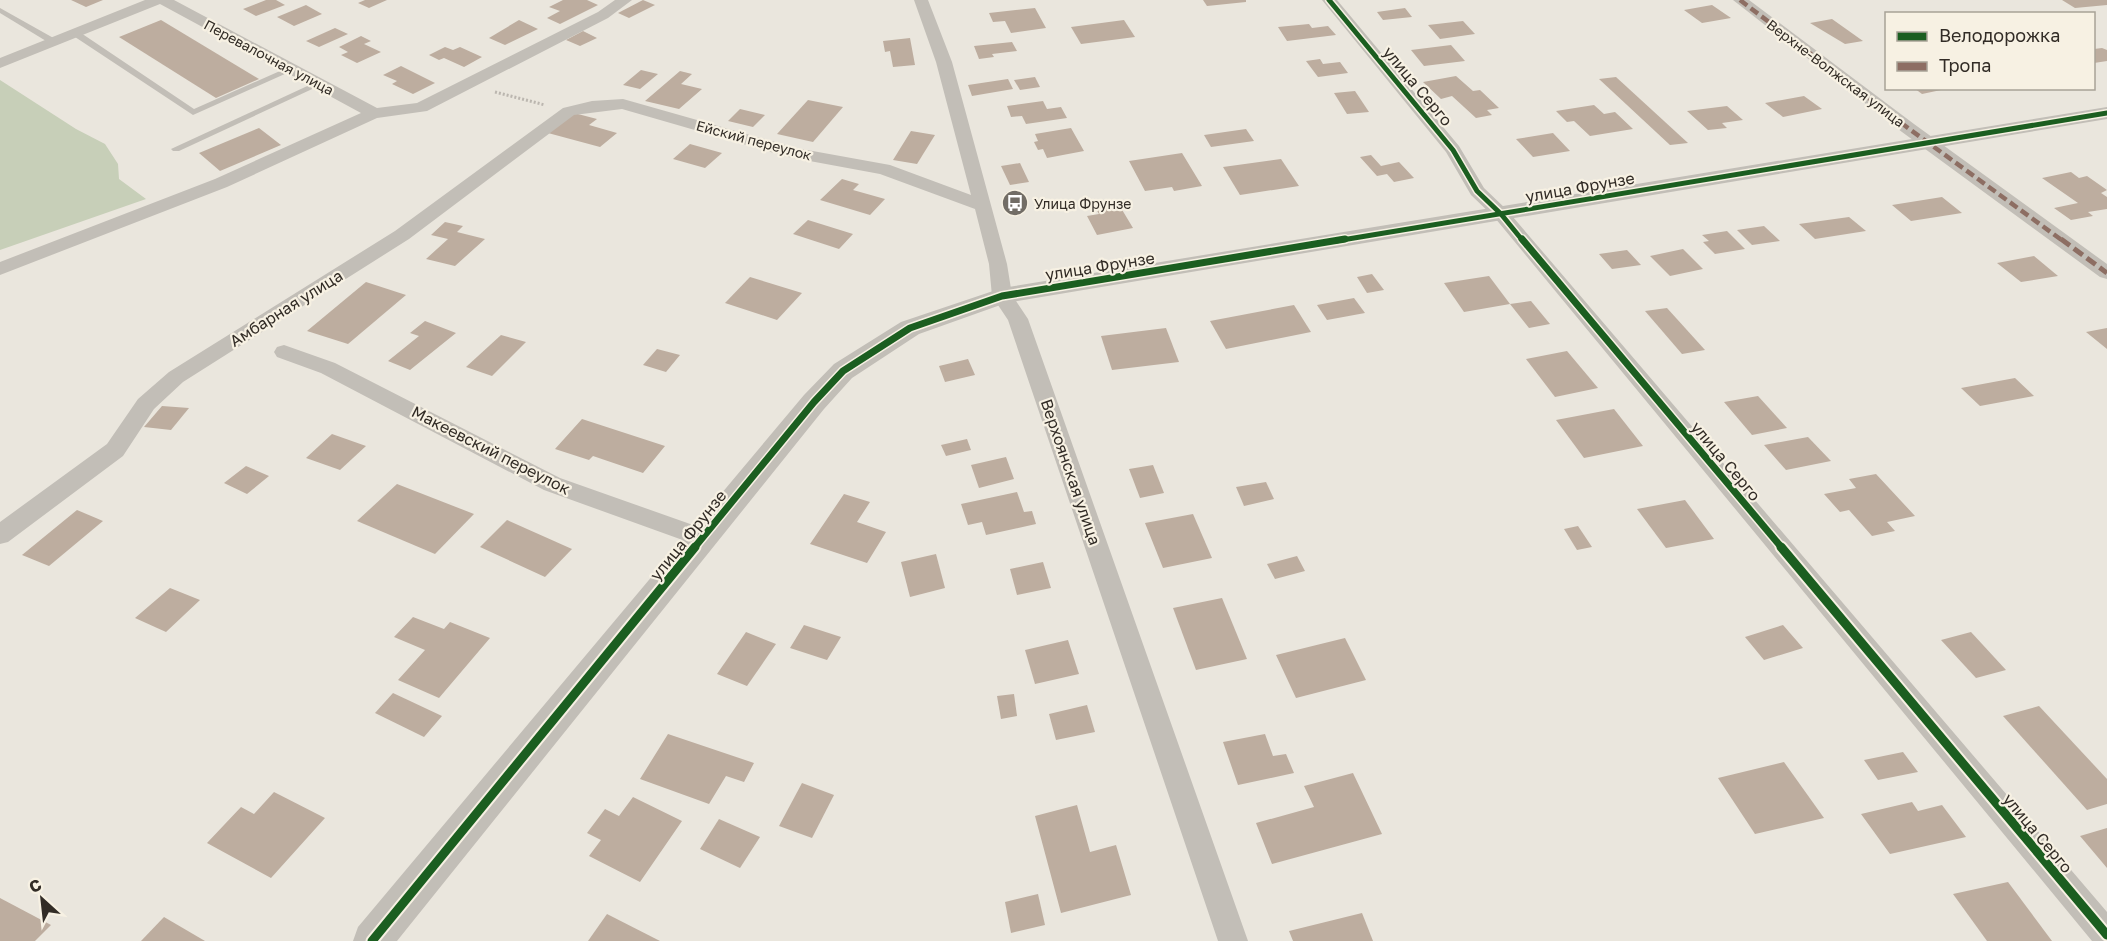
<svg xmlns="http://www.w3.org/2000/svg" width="2107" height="941" viewBox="0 0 2107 941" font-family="'Golos Text',sans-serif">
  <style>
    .green { fill: #c7cfb8 }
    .building { fill: #bdad9f }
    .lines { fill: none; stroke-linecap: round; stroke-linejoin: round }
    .path { stroke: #bbb6af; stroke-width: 3; stroke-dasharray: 2 2; stroke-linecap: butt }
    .service { fill: #c2beb7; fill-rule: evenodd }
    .minor { fill: #c2beb7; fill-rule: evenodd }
    .tertiary { fill: #c2beb7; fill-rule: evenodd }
    .quiet-far1 { stroke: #8d6e63; stroke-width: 4.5; stroke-dasharray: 9 4.5; stroke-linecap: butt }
    .quiet { stroke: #8d6e63; stroke-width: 5; stroke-dasharray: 11 5; stroke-linecap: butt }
    .cycleway-far2-casing { stroke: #f7f1e3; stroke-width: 8 }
    .cycleway-far1-casing { stroke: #f7f1e3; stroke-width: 10 }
    .cycleway-casing { stroke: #f7f1e3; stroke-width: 13 }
    .cycleway-far2 { stroke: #1b5e20; stroke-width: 5 }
    .cycleway-far1 { stroke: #1b5e20; stroke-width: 7 }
    .cycleway { stroke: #1b5e20; stroke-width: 9 }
    .labels { text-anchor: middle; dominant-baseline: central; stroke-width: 4.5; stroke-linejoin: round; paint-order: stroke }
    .far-street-label { font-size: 14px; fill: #322c26; stroke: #f7f1e3 }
    .far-poi-label { font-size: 14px; fill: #322c26; stroke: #f7f1e3; text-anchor: start }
    .street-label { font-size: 16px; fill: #322c26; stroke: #f7f1e3 }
  </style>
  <rect width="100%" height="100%" fill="#eae6dd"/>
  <path class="green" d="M0,80L76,129L105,144L118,164L119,179L146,199L0,250Z"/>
  <g class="building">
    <path d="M71,0H103L86,7Z"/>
    <path d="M266,0H276L285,5L256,16L243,9Z"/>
    <path d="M365,0H387L369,8L358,3Z"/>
    <path d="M563,0H587L598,5L560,24L547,18L560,11L549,7Z"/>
    <path d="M643,0L655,5L629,18L618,13Z"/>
    <path d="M1203,0H1246V2L1207,6Z"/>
    <path d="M2062,0H2107V5L2075,8Z"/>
    <path d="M306,5L322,14L294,26L277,17Z"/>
    <path d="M1712,5L1731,18L1702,23L1684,10Z"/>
    <path d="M1035,8L1046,28L1011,33L1005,21L993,22L989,13Z"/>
    <path d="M1405,8L1412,17L1383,20L1377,12Z"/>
    <path d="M1832,19L1863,41L1845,44L1810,23Z"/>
    <path d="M161,20L259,79L216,98L119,37Z"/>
    <path d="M519,20L538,29L505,45L489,38Z"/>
    <path d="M1124,20L1135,37L1081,44L1071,27Z"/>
    <path d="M1463,21L1475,34L1440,39L1428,25Z"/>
    <path d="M1309,24L1312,28L1328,26L1336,35L1287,41L1278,27Z"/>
    <path d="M335,28L348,34L319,47L306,41Z"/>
    <path d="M583,31L597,38L580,46L566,40Z"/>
    <path d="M361,36L371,41L364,44L381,52L357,63L341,55L348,52L339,47Z"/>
    <path d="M910,38L915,65L893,67L890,51L885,52L883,41Z"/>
    <path d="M1012,42L1017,51L992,54L994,57L979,59L974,46Z"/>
    <path d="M1451,45L1465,61L1424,66L1411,50Z"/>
    <path d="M445,47L453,50L460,47L482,57L464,67L444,58L439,60L429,55Z"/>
    <path d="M2102,48L2107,50V61L2094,63V49Z"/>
    <path d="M1320,59L1323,64L1340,62L1348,73L1318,77L1306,61Z"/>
    <path d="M401,66L435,83L413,94L392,84L397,81L383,75Z"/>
    <path d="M641,70L658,74L640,89L623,85Z"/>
    <path d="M680,71L692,74L681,84L702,89L679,109L645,101Z"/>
    <path d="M1456,76L1473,91L1480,90L1499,108L1487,110L1492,115L1476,118L1452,96L1441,99L1423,82Z"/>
    <path d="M1035,77L1040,87L1020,90L1014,80Z"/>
    <path d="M1616,77L1688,143L1670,145L1599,79Z"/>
    <path d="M1008,79L1013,89L972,96L968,85Z"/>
    <path d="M1914,88H1938L1941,90L1922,94Z"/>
    <path d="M1355,91L1369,112L1347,114L1334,93Z"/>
    <path d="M1804,96L1822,109L1783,117L1765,103Z"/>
    <path d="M808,100L843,107L813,142L777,134Z"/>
    <path d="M1043,101L1047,109L1061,107L1067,118L1026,124L1022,116L1011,117L1007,106Z"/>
    <path d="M1594,105L1604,114L1615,112L1633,129L1590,136L1574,121L1567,122L1556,111Z"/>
    <path d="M1727,106L1743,120L1722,123L1727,128L1708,130L1687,111Z"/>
    <path d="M740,109L765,115L753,127L728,121Z"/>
    <path d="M574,113L597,119L589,125L617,133L600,147L548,133Z"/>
    <path d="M259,128L281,145L220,171L199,153Z"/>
    <path d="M1071,128L1084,151L1047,158L1043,149L1038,150L1034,142L1038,141L1035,134Z"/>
    <path d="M1246,129L1254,141L1211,147L1204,135Z"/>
    <path d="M911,131L935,135L917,164L893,160Z"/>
    <path d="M1553,133L1570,151L1533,157L1516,139Z"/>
    <path d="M690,144L722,153L705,168L673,159Z"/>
    <path d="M1182,153L1202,186L1174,191L1172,187L1145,191L1129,161Z"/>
    <path d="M1371,155L1381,166L1399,162L1414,178L1394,182L1387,174L1377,176L1360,157Z"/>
    <path d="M1281,159L1299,186L1240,195L1223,167Z"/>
    <path d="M1020,163L1029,182L1010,185L1001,166Z"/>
    <path d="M2071,172L2079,178L2087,176L2107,190L2101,193L2107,197V209L2088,212L2093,216L2071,220L2054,208L2078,203L2042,178Z"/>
    <path d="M842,179L859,184L853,190L885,199L870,215L820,200Z"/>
    <path d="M1942,197L1962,213L1911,221L1892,205Z"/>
    <path d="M1118,203L1133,228L1097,235L1087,216L1099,214L1095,207Z"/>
    <path d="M1849,217L1866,231L1815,239L1799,224Z"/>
    <path d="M808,220L853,234L839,249L793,234Z"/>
    <path d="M445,222L463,226L457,232L485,239L455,266L426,259L448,239L431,235Z"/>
    <path d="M1764,226L1780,241L1752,245L1737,230Z"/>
    <path d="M1727,231L1745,249L1715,254L1703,242L1709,241L1702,235Z"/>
    <path d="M1683,249L1703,269L1670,276L1650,256Z"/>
    <path d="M1627,250L1641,265L1612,269L1599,254Z"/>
    <path d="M2034,256L2058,276L2021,282L1997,263Z"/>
    <path d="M1372,274L1384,290L1367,293L1357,277Z"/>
    <path d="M1489,276L1510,304L1464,312L1444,283Z"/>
    <path d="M750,277L802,293L777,320L725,303Z"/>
    <path d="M366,282L406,295L348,344L307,331Z"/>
    <path d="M1354,298L1365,313L1327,320L1317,305Z"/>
    <path d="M1531,301L1550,324L1529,328L1510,304Z"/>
    <path d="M1294,305L1311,332L1226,349L1210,321Z"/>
    <path d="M1667,308L1705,350L1682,354L1645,311Z"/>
    <path d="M425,321L456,333L410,370L388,361L419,336L410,333Z"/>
    <path d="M1166,328L1179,362L1112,370L1101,336Z"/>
    <path d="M2107,328V349L2086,332Z"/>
    <path d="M501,335L526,342L492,376L466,367Z"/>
    <path d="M657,349L680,355L666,372L643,365Z"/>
    <path d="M1567,351L1598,388L1555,397L1526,359Z"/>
    <path d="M968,359L975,375L945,382L939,366Z"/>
    <path d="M2015,378L2034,396L1980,406L1961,388Z"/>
    <path d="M1758,396L1787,428L1752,435L1724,402Z"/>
    <path d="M162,406L189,408L171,430L144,427Z"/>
    <path d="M1614,409L1643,446L1584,458L1556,420Z"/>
    <path d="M582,419L665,446L643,473L593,456L589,460L555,449Z"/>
    <path d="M332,434L366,446L340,470L306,458Z"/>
    <path d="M1808,437L1831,461L1786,470L1764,445Z"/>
    <path d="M967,439L971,450L946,456L941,445Z"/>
    <path d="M1006,457L1014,479L979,488L971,465Z"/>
    <path d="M1153,465L1164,493L1140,498L1129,469Z"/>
    <path d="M246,466L269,476L247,494L224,483Z"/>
    <path d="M1876,474L1915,516L1887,522L1895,531L1872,536L1849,510L1840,512L1824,494L1856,488L1849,479Z"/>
    <path d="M1266,482L1274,499L1244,506L1236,487Z"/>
    <path d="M397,484L474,514L435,554L357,521Z"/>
    <path d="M1017,492L1024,512L1032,511L1036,524L986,535L982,522L968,525L961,504Z"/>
    <path d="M844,494L870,502L857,522L886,532L867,563L810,544Z"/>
    <path d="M1685,500L1714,539L1666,548L1637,509Z"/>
    <path d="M77,510L103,521L49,566L22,555Z"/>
    <path d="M1193,514L1212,558L1163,568L1145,523Z"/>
    <path d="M507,520L572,549L545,577L480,547Z"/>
    <path d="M1578,526L1592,547L1577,550L1564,529Z"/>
    <path d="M936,554L945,588L910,597L901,562Z"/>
    <path d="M1297,556L1305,571L1275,579L1267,564Z"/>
    <path d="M1043,562L1051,588L1017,595L1010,569Z"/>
    <path d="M170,588L200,600L166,632L135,618Z"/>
    <path d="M1222,598L1247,659L1196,670L1173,608Z"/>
    <path d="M413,617L444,629L450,622L490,638L439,698L398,680L425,650L394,637Z"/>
    <path d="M804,625L841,637L827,660L790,648Z"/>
    <path d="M1783,625L1803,648L1764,660L1745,637Z"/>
    <path d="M746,632L776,644L747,686L717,674Z"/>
    <path d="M1971,632L2006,670L1976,678L1941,640Z"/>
    <path d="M1345,638L1366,680L1296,698L1276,655Z"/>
    <path d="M1068,640L1079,674L1035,684L1025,650Z"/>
    <path d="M393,693L442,716L424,737L375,713Z"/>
    <path d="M1014,694L1017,716L1001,719L997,696Z"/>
    <path d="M1087,705L1095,732L1056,740L1049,714Z"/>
    <path d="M2039,706L2107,779V804L2087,810L2003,716Z"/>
    <path d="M668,734L754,763L744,782L726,776L709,804L640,779Z"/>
    <path d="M1265,734L1273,756L1286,754L1294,773L1238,785L1223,742Z"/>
    <path d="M1903,752L1918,772L1878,780L1864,760Z"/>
    <path d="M1784,762L1824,818L1755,834L1718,778Z"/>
    <path d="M1353,773L1382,834L1272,864L1256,823L1314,807L1304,786Z"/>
    <path d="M802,783L834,795L812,838L779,826Z"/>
    <path d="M274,792L325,818L271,878L207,843L241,807L254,814Z"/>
    <path d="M633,797L682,821L640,882L589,856L601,840L587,833L605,809L619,816Z"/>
    <path d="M1912,802L1918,811L1942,805L1966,837L1890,854L1861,814Z"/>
    <path d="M1077,805L1090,852L1116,845L1131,895L1061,913L1035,816Z"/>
    <path d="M719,819L760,837L740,868L700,849Z"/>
    <path d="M2107,828V868L2080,836Z"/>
    <path d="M2008,882L2052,941H1987L1953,894Z"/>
    <path d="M1038,894L1045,925L1011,933L1005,902Z"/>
    <path d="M0,898L51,925L35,941H0Z"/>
    <path d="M1362,913L1373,941H1293L1289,931Z"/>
    <path d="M607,914L660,941H588Z"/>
    <path d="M164,917L205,941H141Z"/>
  </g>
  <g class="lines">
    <path class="path" d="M495,92L545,105"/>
    <g class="service">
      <path d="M0,8L57,40L58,42L51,44L0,13Z"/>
      <path d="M72,31H78L194,109L289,67L296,69L193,115L72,35Z"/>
      <path d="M316,82L323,84L179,151H173L171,149Z"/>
    </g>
    <g class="minor">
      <path d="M145,0H174L377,108L417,103L598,12L615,0H632L608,18L427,111L377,118L227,187L0,275V262L215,179L361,113L160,4L0,68V58Z"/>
      <path d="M914,0H928L952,62L1007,264L1012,295L1028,319L1248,941H1218L1008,320L992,296L989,264L975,209L880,174L788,157L622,109L574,115L409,239L183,382L154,409L123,456L8,542L0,544V522L107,444L138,399L169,372L395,231L563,108L592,101L623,99L796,148L890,165L971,195L936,62Z"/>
      <path d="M1322,0H1337L1459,146L1484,188L1507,210L2107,912V941H2092L1495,218L1471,195L1446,152Z"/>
      <path d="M1733,0H1749L1914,124L2107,264V279L2100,277L1902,132Z"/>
      <path d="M284,345L335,363L560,478L710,531L714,538L710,545L702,547L544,490L321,373L277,357L274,352L277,347Z"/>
    </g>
    <path class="tertiary" d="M2107,107V119L1006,303L919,334L852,378L824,409L397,941H353L358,927L804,395L834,364L901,322L1002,288Z"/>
    <path class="quiet-far1" d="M1740,0L1908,128L2063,241"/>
    <path class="quiet" d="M2061,239L2107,273"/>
    <g class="cycleway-far2-casing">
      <g id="cycleway-far2">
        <path d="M1329,0L1453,150L1477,191L1501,214L1523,241"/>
        <path d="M1336,241L2107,113"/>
      </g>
    </g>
    <g class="cycleway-far1-casing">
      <g id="cycleway-far1">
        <path d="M1522,239L1782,548"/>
        <path d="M694,548L814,402L843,371L910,328L1002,296L1345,239"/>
      </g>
    </g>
    <g class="cycleway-casing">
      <g id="cycleway">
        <path d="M1781,547L2107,935"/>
        <path d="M372,941L695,547"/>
      </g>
    </g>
    <use href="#cycleway-far2" class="cycleway-far2"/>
    <use href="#cycleway-far1" class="cycleway-far1"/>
    <use href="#cycleway" class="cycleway"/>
  </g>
  <defs>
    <g id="bus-disc" transform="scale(1.35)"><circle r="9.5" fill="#726d66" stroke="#f7f1e3"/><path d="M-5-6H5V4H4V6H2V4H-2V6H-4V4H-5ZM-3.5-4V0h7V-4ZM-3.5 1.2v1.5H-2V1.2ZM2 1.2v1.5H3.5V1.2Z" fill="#fff"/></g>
  </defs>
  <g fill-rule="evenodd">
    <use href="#bus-disc" x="1015" y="203"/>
  </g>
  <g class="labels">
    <g class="far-street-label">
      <text transform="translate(269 57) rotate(28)">Перевалочная улица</text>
      <text transform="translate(1836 73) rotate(37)">Верхне-Волжская улица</text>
      <text transform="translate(754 140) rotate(15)">Ейский переулок</text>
    </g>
    <g class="far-poi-label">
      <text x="1034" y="203">Улица Фрунзе</text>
    </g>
    <g class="street-label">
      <text transform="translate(1418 86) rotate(50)">улица Серго</text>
      <text transform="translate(1580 187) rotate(-10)">улица Фрунзе</text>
      <text transform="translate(1100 266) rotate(-9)">улица Фрунзе</text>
      <text transform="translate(286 308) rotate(-32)">Амбарная улица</text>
      <text transform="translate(491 450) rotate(27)">Макеевский переулок</text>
      <text transform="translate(1726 461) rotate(50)">улица Серго</text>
      <text transform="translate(1071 472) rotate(71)">Верхоянская улица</text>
      <text transform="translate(688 535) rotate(-51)">улица Фрунзе</text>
      <text transform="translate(2038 833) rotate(50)">улица Серго</text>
    </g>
  </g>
  <rect x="1885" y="12" width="210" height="78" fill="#f7f1e3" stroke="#a8a297" stroke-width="1.5"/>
  <rect x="1897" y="32" width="30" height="9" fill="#1b5e20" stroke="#a8a297" stroke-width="1.5"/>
  <text x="1939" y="42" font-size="18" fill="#322c26">Велодорожка</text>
  <rect x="1897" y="62" width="30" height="9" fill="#8d6e63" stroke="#a8a297" stroke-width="1.5"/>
  <text x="1939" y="72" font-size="18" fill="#322c26">Тропа</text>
  <g transform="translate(42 899) rotate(333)" stroke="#f7f1e3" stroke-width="4.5" paint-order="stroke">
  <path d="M0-4.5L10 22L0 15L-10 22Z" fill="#322c26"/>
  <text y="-9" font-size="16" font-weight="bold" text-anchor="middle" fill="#322c26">С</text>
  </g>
</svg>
